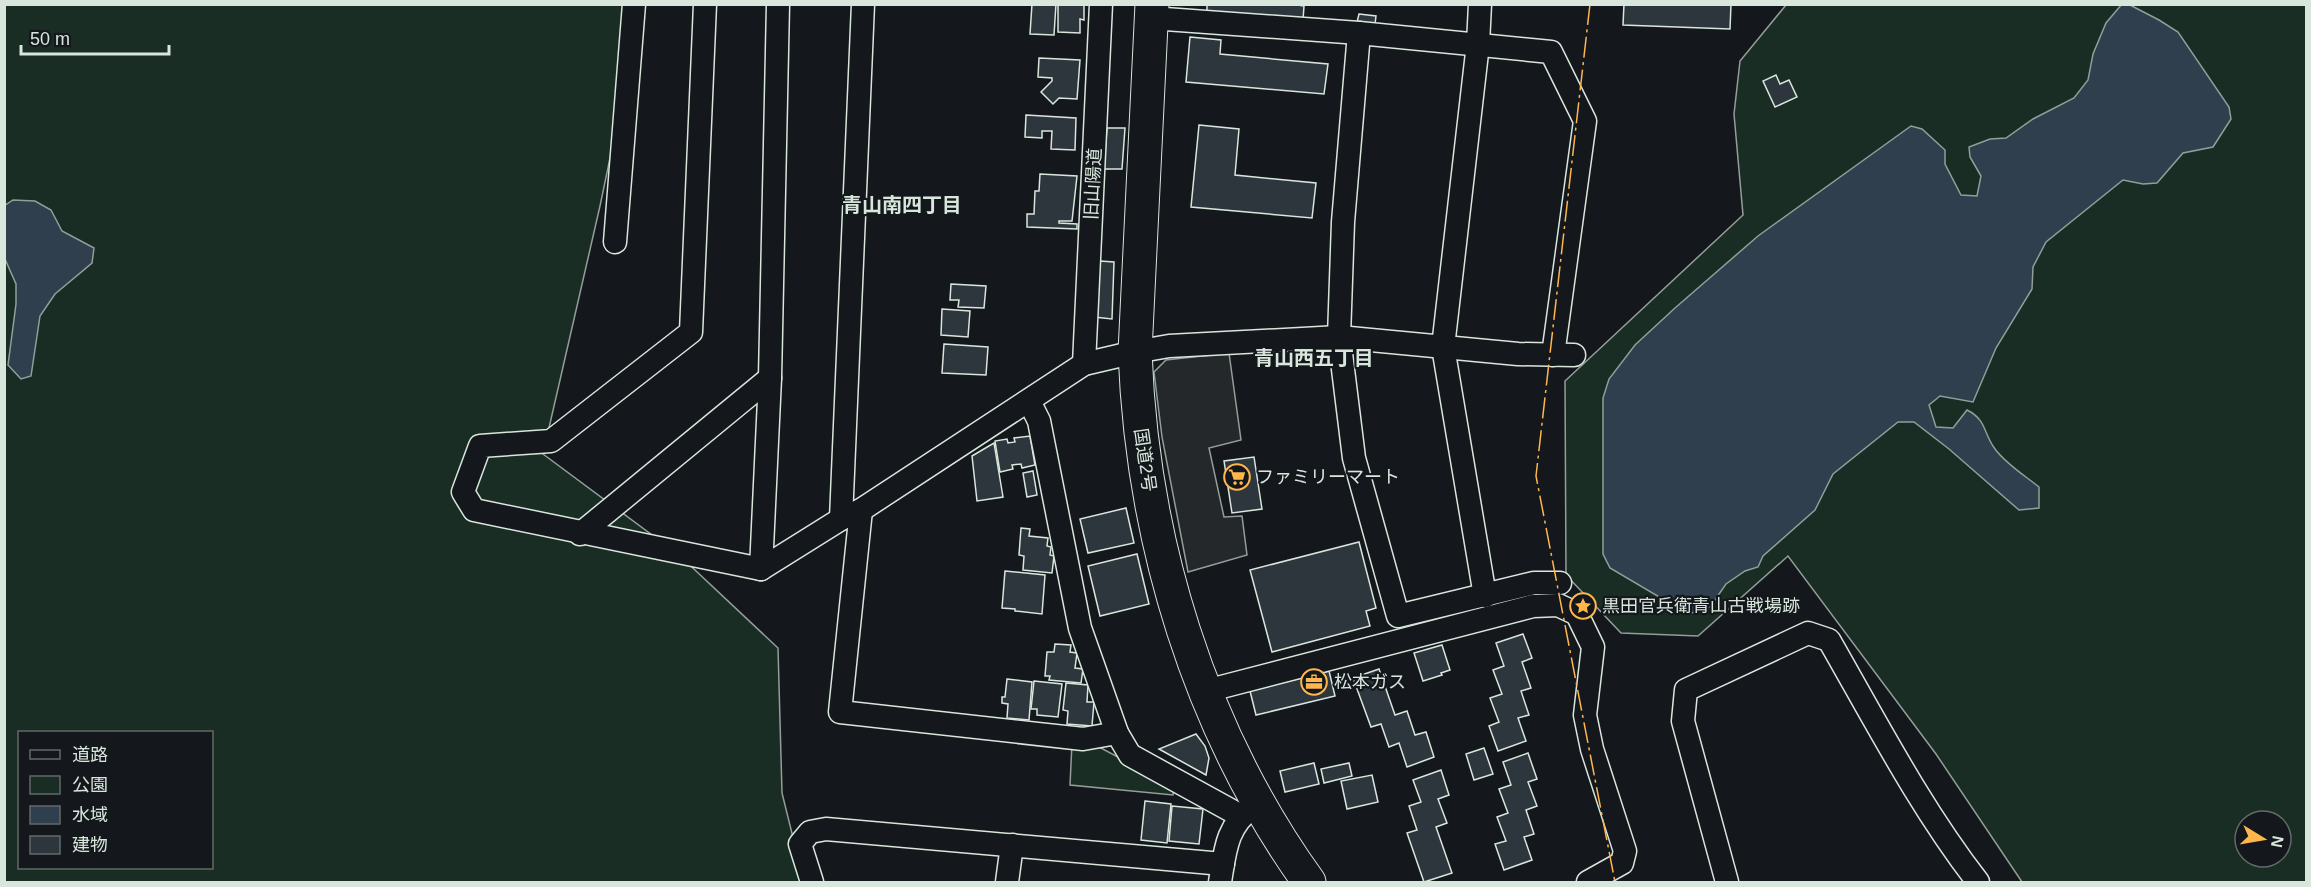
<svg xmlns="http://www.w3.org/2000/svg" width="2311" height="887" viewBox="0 0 2311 887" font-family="Helvetica,'Noto Sans JP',sans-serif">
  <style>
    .green { fill: #1a2d24; stroke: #939e99; stroke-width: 1.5; fill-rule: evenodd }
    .parking { fill: #24282b; stroke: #939e99; stroke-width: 1.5 }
    .water { fill: #2f3f4d; stroke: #939e99; stroke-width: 1.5 }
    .building { fill: #2c363c; stroke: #d8e6dc; stroke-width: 1.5 }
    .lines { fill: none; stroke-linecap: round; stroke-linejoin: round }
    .minor-casing { stroke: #d8e6dc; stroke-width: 25 }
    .highway-casing { stroke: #d8e6dc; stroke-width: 35 }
    .minor { stroke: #14181c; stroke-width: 22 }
    .highway { stroke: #14181c; stroke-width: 33 }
    .power { stroke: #ffb74d; stroke-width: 1.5; stroke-dasharray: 21 4.5 3 4.5; stroke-linecap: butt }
    .labels { text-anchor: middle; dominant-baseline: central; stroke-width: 4.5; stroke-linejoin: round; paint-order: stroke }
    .street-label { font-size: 18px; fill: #d8e6dc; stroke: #14181c }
    .poi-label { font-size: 18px; fill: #d8e6dc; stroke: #14181c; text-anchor: start }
    .neighbourhood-label { font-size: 20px; font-weight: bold; fill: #d8e6dc; stroke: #14181c }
  </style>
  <rect width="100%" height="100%" fill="#14181c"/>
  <g class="green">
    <path d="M5,5H642L600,206L543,454L679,555L778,648L782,793L804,882H5ZM20,732H212V868H20Z"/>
    <path d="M1786,5H2306V882H2022L1936,754L1788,556L1698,636L1621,633L1566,575L1565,381L1743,215L1734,114L1740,61ZM2245,821H2281V857H2245Z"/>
    <path d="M1072,743L1101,748L1174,787L1173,795L1070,785Z"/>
  </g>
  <path class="parking" d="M1229,353L1241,440L1209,448L1224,517L1242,516L1247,555L1188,572L1162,437L1154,372L1166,360Z"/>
  <g class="water">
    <path d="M2122,4L2130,5L2159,20L2178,32L2229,107L2231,119L2213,147L2183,153L2157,183L2143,184L2123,180L2046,242L2033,267L2032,289L1996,348L1973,402L1940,396L1929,405L1936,427L1953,428L1967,410C1987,420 1983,433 1995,449C2006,464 2024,475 2039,487V508L2019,510L1949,449L1914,422H1898L1833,474L1815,510L1763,556L1758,567L1745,571L1726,584L1710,607L1688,614L1610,568L1603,554V398L1609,379L1635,345L1675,308L1758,236L1911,126L1922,129L1945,150V164L1961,195L1977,196L1981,176L1970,157L1969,147L1990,139L2006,138L2033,119L2074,98L2088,80L2093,54L2106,23Z"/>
    <path d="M13,200L35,201L51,210L62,231L94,248L92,263L55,294L40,316L31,376L21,379L8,365L16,304V284L5,259L4,206Z"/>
  </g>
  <g class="building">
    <path d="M1032,4H1056L1054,35L1030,34Z"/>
    <path d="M1058,4H1084V20L1080,19V33L1058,32Z"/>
    <path d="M1207,4H1291L1304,6L1303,20L1207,11Z"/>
    <path d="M1624,4H1731L1730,29L1623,25Z"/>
    <path d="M1359,14L1376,16L1375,24L1357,22Z"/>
    <path d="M1190,37L1221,40L1220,54L1328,64L1324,94L1186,82Z"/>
    <path d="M1039,58L1080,60L1077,99L1059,98L1053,104L1041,92L1052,81V78L1038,77Z"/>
    <path d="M1776,75L1780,84L1789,80L1797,97L1775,107L1763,81Z"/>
    <path d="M1026,115L1076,118L1075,150L1051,149L1052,131H1042V138L1025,137Z"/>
    <path d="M1199,125L1239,129L1235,175L1316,183L1312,218L1191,207Z"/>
    <path d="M1107,128H1125L1122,169H1104Z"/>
    <path d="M1040,174L1077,176L1072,221H1059V223L1077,224V229L1027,227V214H1034L1035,191H1039Z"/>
    <path d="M1100,261L1114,262L1112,319L1094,317Z"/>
    <path d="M951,284L986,286L984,308L958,307L959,300H950Z"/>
    <path d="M942,309L970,311L968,337L941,335Z"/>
    <path d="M944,344L988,347L986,375L942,373Z"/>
    <path d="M1030,436L1035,465L1022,468L1021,464L1012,465L1013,469L1000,472L995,441L1007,439L1008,443L1015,442L1014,438Z"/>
    <path d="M994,443L1003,497L977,501L972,456Z"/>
    <path d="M1254,457L1262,509L1232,513L1224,461Z"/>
    <path d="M1033,471L1037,495L1027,497L1023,473Z"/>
    <path d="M1126,508L1134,543L1088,553L1080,519Z"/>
    <path d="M1021,528L1030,529L1029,536L1048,538L1047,546L1051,547L1050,555L1054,556L1052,573L1023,570L1024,556L1019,555Z"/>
    <path d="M1359,542L1376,608L1366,611L1370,626L1272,652L1250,570Z"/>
    <path d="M1137,554L1149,604L1100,616L1088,566Z"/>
    <path d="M1005,571L1045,575L1042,614L1015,611V609L1002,608Z"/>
    <path d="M1523,634L1532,658L1522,662L1531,688L1521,691L1529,715L1518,718L1526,741L1498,751L1489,726L1499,722L1490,698L1502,694L1493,670L1504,666L1496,643Z"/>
    <path d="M1055,644L1071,645L1070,652L1077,653L1075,668L1083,669L1081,683L1049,680L1050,676H1045L1047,652H1054Z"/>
    <path d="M1442,645L1450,670L1441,673L1442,675L1423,681L1414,653Z"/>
    <path d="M1379,669L1395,715L1407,711L1415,735L1426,732L1434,757L1407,767L1399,743L1389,747L1381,724L1371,727L1353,678Z"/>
    <path d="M1329,671L1335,696L1256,715L1250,691Z"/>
    <path d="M1007,679L1032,682L1029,720L1007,718L1008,704L1002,703V697H1005Z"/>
    <path d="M1034,681L1062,684L1058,717L1037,715V709H1031Z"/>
    <path d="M1066,683L1088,685L1087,702H1094L1092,726L1067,724L1068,711L1063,710Z"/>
    <path d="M1196,734L1205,746L1209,758L1206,775L1159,749Z"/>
    <path d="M1484,748L1493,774L1474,780L1466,754Z"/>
    <path d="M1528,753L1537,779L1528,782L1537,806L1526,810L1534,834L1524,837L1532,860L1504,870L1495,844L1506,841L1497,817L1508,813L1499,789L1511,785L1503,762Z"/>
    <path d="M1314,763L1319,784L1285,792L1280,771Z"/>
    <path d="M1349,763L1352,776L1324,783L1321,769Z"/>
    <path d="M1441,770L1449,795L1438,799L1447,823L1436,827L1452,873L1424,882L1407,833L1417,830L1409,806L1421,802L1413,780Z"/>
    <path d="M1372,775L1378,802L1347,809L1341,781Z"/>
    <path d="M1145,801L1171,804L1167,843L1141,840Z"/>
    <path d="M1172,806L1203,809L1199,844L1169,841Z"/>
  </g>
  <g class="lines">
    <g class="minor-casing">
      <g id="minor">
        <path d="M705,4L691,332L551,441L480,446L463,492L474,510L761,569L841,519L861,510L1084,364L1135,352L1169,346L1339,337L1518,354L1574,355"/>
        <path d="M1480,4L1478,44L1443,347L1485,596"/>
        <path d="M1151,18L1359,33L1551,52L1585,121L1553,355"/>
        <path d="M1359,33L1343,222L1339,337L1354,458L1398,616L1534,583H1560"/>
        <path d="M615,242L634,4"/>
        <path d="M1084,364L1101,4"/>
        <path d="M1029,401L1039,421L1080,628L1117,733L1130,755L1241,816"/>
        <path d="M861,510L840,712L1083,739L1117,733"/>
        <path d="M841,519L863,4"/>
        <path d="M580,534L770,378"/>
        <path d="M761,569L770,378L778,4"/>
        <path d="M1206,691L1533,606L1558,605L1577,614L1593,647L1585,715L1592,749L1625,851L1622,863L1588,882"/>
        <path d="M812,882L800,844L810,832L826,829L1223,864"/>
        <path d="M1007,882L1012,845"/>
        <path d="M1220,882C1225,852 1226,826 1253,807"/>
        <path d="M1727,882L1683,721L1686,690L1808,633L1829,640C1876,722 1920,807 1978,882"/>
      </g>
    </g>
    <g class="highway-casing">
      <path id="highway" d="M1152,4L1135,352C1142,540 1199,729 1309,882"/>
    </g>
    <use href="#minor" class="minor"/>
    <use href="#highway" class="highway"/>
    <path class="power" d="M1590,4L1536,476L1615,882"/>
  </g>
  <defs>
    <g id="supermarket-ring" transform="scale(1.35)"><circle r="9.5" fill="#14181c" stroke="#ffb74d" stroke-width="1.5"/><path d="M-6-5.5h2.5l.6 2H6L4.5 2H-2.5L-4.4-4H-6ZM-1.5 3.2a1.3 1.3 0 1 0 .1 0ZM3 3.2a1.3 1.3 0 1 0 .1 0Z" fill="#ffb74d"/></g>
    <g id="sight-ring" transform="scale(1.35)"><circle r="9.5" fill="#14181c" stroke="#ffb74d" stroke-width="1.5"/><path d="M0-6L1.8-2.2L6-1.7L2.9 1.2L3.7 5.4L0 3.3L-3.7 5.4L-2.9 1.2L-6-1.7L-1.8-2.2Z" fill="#ffb74d"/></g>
    <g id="office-ring" transform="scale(1.35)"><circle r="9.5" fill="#14181c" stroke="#ffb74d" stroke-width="1.5"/><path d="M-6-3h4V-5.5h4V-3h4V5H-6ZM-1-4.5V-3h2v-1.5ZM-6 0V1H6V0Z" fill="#ffb74d"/></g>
  </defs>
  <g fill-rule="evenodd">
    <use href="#supermarket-ring" x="1237" y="477"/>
    <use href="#sight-ring" x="1583" y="606"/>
    <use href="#office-ring" x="1314" y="682"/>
  </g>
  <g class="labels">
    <g class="street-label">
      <text transform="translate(1093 184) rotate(-87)">旧山陽道</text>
      <text transform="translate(1145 460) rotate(82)">国道2号</text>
    </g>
    <g class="poi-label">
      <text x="1256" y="477">ファミリーマート</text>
      <text x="1602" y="606">黒田官兵衛青山古戦場跡</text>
      <text x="1334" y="682">松本ガス</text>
    </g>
    <g class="neighbourhood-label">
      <text x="902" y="205">青山南四丁目</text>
      <text x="1314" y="358">青山西五丁目</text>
    </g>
  </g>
  <rect width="2311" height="887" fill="none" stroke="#d8e6dc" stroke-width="12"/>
  <rect x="18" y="731" width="195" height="138" fill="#14181c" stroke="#626a69" stroke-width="1.5"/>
  <rect x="30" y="750" width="30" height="9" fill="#14181c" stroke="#626a69" stroke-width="1.5"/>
  <text x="72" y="761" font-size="18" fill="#d8e6dc">道路</text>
  <rect x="30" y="776" width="30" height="18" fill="#1a2d24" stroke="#626a69" stroke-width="1.5"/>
  <text x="72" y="791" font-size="18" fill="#d8e6dc">公園</text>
  <rect x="30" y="806" width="30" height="18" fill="#2f3f4d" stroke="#626a69" stroke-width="1.5"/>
  <text x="72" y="821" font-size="18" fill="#d8e6dc">水域</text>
  <rect x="30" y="836" width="30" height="18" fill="#2c363c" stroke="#626a69" stroke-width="1.5"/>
  <text x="72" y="851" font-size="18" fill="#d8e6dc">建物</text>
  <g transform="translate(2263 839) rotate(101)"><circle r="28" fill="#14181c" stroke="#626a69" stroke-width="1.5"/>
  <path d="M0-4.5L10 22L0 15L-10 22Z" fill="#ffb74d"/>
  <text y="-9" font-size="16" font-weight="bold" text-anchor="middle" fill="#d8e6dc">N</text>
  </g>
  <path d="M21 45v9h148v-9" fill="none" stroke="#d8e6dc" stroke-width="3"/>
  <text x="30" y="45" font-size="18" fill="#d8e6dc" stroke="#14181c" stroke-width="4.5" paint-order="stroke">50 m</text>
</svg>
